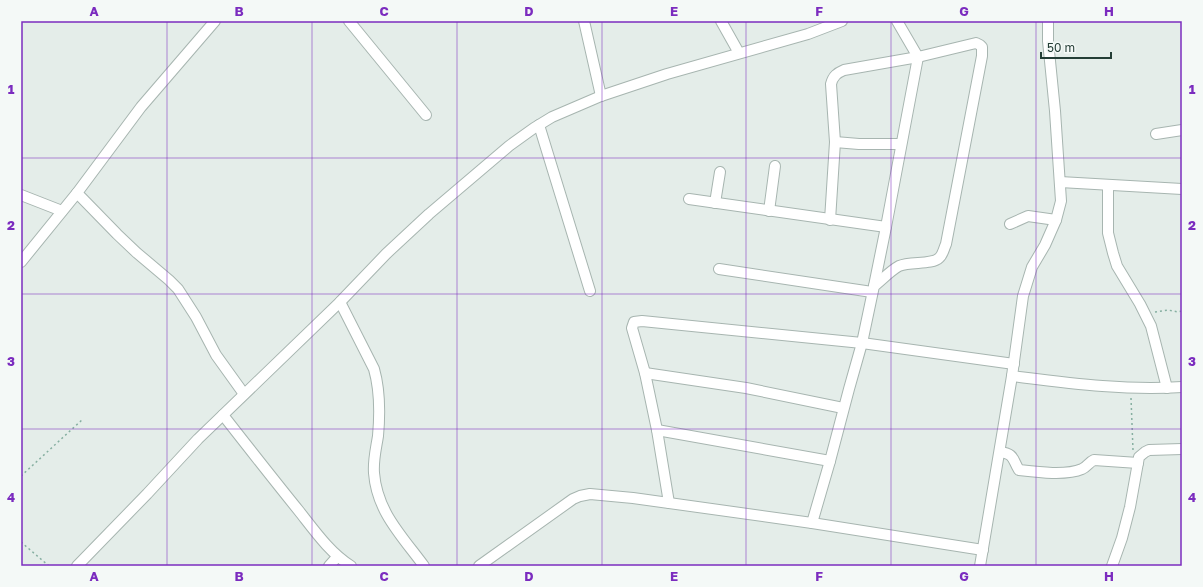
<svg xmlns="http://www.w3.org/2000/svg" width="1203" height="587" viewBox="0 0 1203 587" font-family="'Golos Text',sans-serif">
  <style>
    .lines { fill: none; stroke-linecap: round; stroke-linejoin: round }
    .minor-casing { stroke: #a7b5b0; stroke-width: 12 }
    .path { stroke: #86afa1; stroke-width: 1.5; stroke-dasharray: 2 3; stroke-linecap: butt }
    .minor { stroke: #fff; stroke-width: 10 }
    .grid { fill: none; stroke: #7b2cbf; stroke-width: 1; stroke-opacity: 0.55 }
    .neatline { fill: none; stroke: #7b2cbf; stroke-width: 1.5 }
    .grid-label { font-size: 13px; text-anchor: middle; font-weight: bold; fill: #7b2cbf }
  </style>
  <rect width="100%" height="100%" fill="#e4ede9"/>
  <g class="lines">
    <g class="minor-casing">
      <g id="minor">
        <path d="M215,21L141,107L77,193L117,234L137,253L169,280L178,289L196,317L216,355L244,394"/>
        <path d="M349,21L426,115"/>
        <path d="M584,21L601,96"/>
        <path d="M721,21L739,53"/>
        <path d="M539,125L590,291"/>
        <path d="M1156,134L1182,130"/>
        <path d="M835,142L859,144H901"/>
        <path d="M1060,182L1182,189"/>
        <path d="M1108,185V233L1113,253L1117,266L1140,304L1151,326L1167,388"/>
        <path d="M21,195L62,211"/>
        <path d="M689,199L886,227L918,57L897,21"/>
        <path d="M715,203L720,172"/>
        <path d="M769,211L775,166"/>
        <path d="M1010,224L1028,216L1056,220"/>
        <path d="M21,262L77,193"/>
        <path d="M719,269L872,292"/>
        <path d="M874,286L886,227"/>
        <path d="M340,302L374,369C380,390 380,414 378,436C376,449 373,460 374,473C377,512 402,536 424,566"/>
        <path d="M645,373L746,388L843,408"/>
        <path d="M1012,376C1068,383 1125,391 1182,387"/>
        <path d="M223,415C248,447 273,479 299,511C314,530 330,553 351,566"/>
        <path d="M657,430L830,461"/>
        <path d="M1000,452C1015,454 1012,459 1019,470C1036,472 1066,476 1082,469C1087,467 1089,462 1094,460L1138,463"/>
        <path d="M669,503L657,430L645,373L632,328L634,322L642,321L862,343L1014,364"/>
        <path d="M812,523L830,461L849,389L862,343L874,286C882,280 890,271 899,266C910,261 932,265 939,258C943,255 944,248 946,244L982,56V47L980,45L976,43L918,57L844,70C837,73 833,76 831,84L835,142L830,220"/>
        <path d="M77,566L147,494L198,439L340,302L386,254L429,214L509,146L534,128L552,117L601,96L667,74L808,34L842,21"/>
        <path d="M329,566L337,557"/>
        <path d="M479,566L573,499L580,496L590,494L633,498L812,523L983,550"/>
        <path d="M980,566L1012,376L1023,296L1032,267L1045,245L1056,220L1061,201L1055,111L1048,41V21"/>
        <path d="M1112,566L1122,538L1130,507L1139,457L1145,452L1149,450L1182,449"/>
      </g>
    </g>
    <g class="path">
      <path d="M1155,312L1168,310L1178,312L1182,311"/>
      <path d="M1131,398L1133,450"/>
      <path d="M21,476L83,419"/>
      <path d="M21,542L49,566"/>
    </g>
    <use href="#minor" class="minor"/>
  </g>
  <path class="grid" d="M167,21V566M312,21V566M457,21V566M602,21V566M746,21V566M891,21V566M1036,21V566M21,158H1182M21,294H1182M21,429H1182"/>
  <rect width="1203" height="587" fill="none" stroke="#f4f9f7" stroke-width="44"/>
  <path d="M1041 52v6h70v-6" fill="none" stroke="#243e36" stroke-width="2"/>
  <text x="1047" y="52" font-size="12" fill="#243e36" stroke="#f4f9f7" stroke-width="3" paint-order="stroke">50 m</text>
  <rect x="22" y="22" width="1159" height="543" class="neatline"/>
  <g class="grid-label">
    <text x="94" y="16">A</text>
    <text x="239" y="16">B</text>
    <text x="384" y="16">C</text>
    <text x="529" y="16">D</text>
    <text x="674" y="16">E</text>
    <text x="819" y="16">F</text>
    <text x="964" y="16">G</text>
    <text x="1109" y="16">H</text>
    <text x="11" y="94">1</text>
    <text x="1192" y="94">1</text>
    <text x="11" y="230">2</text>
    <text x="1192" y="230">2</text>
    <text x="11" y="366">3</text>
    <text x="1192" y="366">3</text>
    <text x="11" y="502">4</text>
    <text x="1192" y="502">4</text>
    <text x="94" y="581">A</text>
    <text x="239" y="581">B</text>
    <text x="384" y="581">C</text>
    <text x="529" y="581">D</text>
    <text x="674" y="581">E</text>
    <text x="819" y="581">F</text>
    <text x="964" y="581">G</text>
    <text x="1109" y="581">H</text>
  </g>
</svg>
